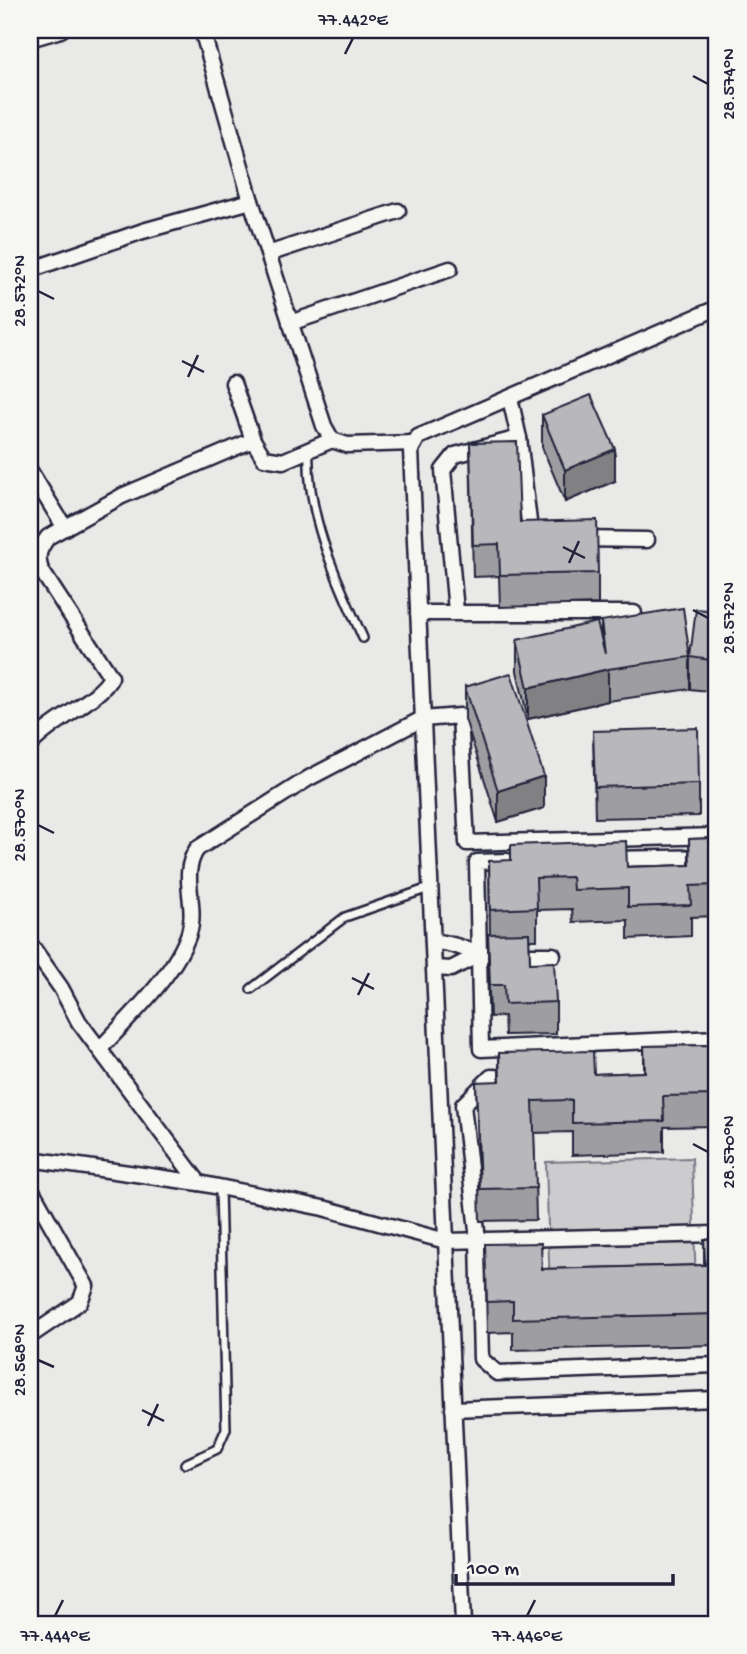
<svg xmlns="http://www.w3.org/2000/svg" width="747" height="1654" viewBox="0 0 747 1654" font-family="'Gochi Hand',sans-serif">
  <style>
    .green { fill: #ccccce; stroke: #777784; stroke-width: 2 }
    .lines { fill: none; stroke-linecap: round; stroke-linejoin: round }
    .service-casing { stroke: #22223b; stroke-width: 12 }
    .minor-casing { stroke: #22223b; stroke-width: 19 }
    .service { stroke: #f6f6f2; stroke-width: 7 }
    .minor { stroke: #f6f6f2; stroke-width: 14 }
    .wall { fill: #9e9ea2; stroke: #22223b; stroke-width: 2 }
    .shaded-wall { fill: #818184; stroke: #22223b; stroke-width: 2 }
    .building { fill: #b8b8bc; stroke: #22223b; stroke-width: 2 }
    .ticks { fill: none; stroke: #22223b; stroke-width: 2.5 }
    .neatline { fill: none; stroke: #22223b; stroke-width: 2.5 }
    .ticks-label { font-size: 18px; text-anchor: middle; fill: #22223b }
  </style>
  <rect width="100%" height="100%" fill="#e9e9e7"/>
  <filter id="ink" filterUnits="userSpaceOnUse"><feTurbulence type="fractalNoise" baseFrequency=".0143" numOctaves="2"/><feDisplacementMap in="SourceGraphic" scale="14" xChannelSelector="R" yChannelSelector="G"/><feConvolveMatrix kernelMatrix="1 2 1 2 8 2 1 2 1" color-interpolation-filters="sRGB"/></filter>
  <g filter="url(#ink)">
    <path class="green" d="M692,1158L696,1289L550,1293L546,1162Z"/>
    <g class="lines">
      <g class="service-casing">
        <g id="service">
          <path d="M309,451C306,516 337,580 363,638"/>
          <path d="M251,989L345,917L429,888"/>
          <path d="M185,1464L217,1449L226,1429L220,1188"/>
        </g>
      </g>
      <g class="minor-casing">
        <g id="minor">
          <path d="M202,30L251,201L324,426L332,440L347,445L414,443"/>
          <path d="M30,39L61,30"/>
          <path d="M268,254L398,211"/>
          <path d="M30,270L143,231L251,201"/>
          <path d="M290,323L450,269"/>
          <path d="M233,383L253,440L264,458L283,461L332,440"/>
          <path d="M519,438L530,530L538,537"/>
          <path d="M30,471L65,528"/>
          <path d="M579,539L647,540"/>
          <path d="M456,611L443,470L455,455L519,438L510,398"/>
          <path d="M418,613H634"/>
          <path d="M30,745C49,722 101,699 111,677L41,570C36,556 39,549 48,537L122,496L253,440"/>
          <path d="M608,859L717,857"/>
          <path d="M507,861L477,862L481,1049L717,1038"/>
          <path d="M433,942C457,942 469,954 488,954"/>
          <path d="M30,944L61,988L79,1022L199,1183"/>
          <path d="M512,955H553"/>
          <path d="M434,968L451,969L480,954"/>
          <path d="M100,1049C129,1017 175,975 189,933C198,905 179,875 197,849L309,778L422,719L460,716L467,843L717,836"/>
          <path d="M517,1078L491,1077L463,1105L478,1240L481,1359L497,1373L717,1365"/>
          <path d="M30,1159L199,1183L323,1208L446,1241L717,1234"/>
          <path d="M30,1187L86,1286L80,1302L30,1336"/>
          <path d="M453,1409L717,1399"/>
          <path d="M463,1624L411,450L418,437L717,308"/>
        </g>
      </g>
      <use href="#service" class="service"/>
      <use href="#minor" class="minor"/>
    </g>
    <g class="wall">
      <path d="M542,415L615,481L565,502L542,447Z"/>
      <path d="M470,443L520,522L598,573V604L500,607L499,576L473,577Z"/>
      <path d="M717,611V692L690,689V657Z"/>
      <path d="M601,621L690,657V689L608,701L528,719L517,671V640L601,637Z"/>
      <path d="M465,687L544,808L498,822L465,719Z"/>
      <path d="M593,731L699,784V816L595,818Z"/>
      <path d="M717,838V916L691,917V936L628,939V920L573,922L572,909L537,910V940H529L530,963L556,1002V1034L505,1035L504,1016L490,1017L488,966V934H490L489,861L627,867L689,865V839Z"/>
      <path d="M717,1045V1214L715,1126L664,1127V1152L572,1155V1132L534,1133L536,1220L480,1221L476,1082H499V1053L594,1074L644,1072V1046Z"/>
      <path d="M704,1239H717V1345L513,1350V1332L487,1333L485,1244L542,1269L704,1265Z"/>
    </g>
    <g class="shaded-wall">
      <path d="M615,449V481L565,502V470Z"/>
      <path d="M608,669V701L528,719V688Z"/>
      <path d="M544,776V808L498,822V791Z"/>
    </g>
    <g class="building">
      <path d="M591,395L615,449L565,470L542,415Z"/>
      <path d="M517,442L520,522L597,520L598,573L500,575L499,544L473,545L470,443Z"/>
      <path d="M683,608L690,657L608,669L528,688L517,640L597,622L605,654L601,621Z"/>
      <path d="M696,609L717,611V661L690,657Z"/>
      <path d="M511,673L544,776L498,791L465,687Z"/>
      <path d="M698,728L699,784L595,787L593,731Z"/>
      <path d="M717,838V885L690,886L691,905L628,907V888L573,890L572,877L536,878L537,908L490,910L489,861L511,860V845L626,841L627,867L690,865L689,839Z"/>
      <path d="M529,933L530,963L554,962L556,1002L505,1004L504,985H490L488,934Z"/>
      <path d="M717,1045V1183L715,1095L663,1096L664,1121L572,1123V1100L533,1101L536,1188L480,1189L476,1082L500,1081L499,1053L593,1051L594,1074L645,1072L644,1046Z"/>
      <path d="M704,1239H717V1314L513,1319V1301L487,1302L485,1244L541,1243L542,1269L705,1265Z"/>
    </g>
  </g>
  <path class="ticks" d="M345,54L353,38M693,76L708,84M38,291L54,299M182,361L204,372M188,377L198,355M563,547L585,558M569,563L579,541M693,610L708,618M38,825L54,833M352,978L374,989M358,995L369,973M693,1144L708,1152M38,1360L54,1367M142,1410L164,1421M148,1426L158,1404M55,1616L63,1600M527,1616L535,1600"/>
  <rect width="747" height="1654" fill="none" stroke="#f6f6f2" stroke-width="77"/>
  <path d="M456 1574v10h217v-10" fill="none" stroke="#22223b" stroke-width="3.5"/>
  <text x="467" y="1574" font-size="21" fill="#22223b" stroke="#f6f6f2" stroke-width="5" paint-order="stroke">100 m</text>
  <rect x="38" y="38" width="670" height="1578" class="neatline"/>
  <g class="ticks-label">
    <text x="353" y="25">77.442°E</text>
    <text transform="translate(728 84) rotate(-90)" y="6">28.574°N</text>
    <text transform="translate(19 291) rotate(-90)" y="6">28.572°N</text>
    <text transform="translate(728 618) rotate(-90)" y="6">28.572°N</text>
    <text transform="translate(19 825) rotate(-90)" y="6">28.570°N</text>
    <text transform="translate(728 1152) rotate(-90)" y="6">28.570°N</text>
    <text transform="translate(19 1360) rotate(-90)" y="6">28.568°N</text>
    <text x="55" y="1641">77.444°E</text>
    <text x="527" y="1641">77.446°E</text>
  </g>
</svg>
